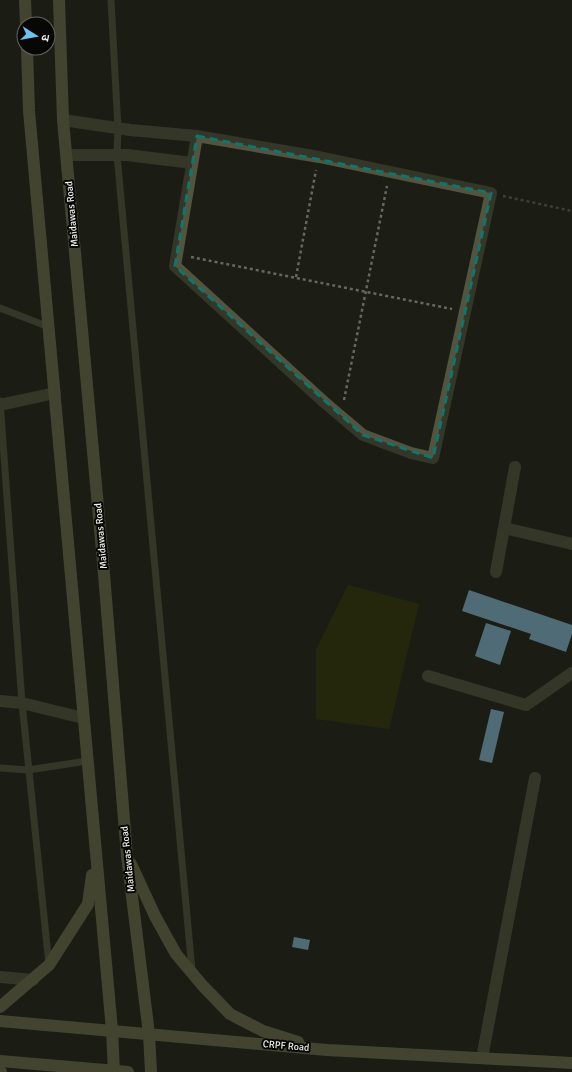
<svg xmlns="http://www.w3.org/2000/svg" width="572" height="1072" viewBox="0 0 572 1072" font-family="Signika,'Noto Sans Devanagari',sans-serif">
  <style>
    .garden { fill: #323402 }
    .building { fill: #8fc9ea }
    .lines { fill: none; stroke-linecap: round; stroke-linejoin: round }
    .path { stroke: #666760; stroke-width: 2.5; stroke-dasharray: 3 3; stroke-linecap: butt }
    .lane { stroke: #52543f; stroke-width: 7 }
    .street { stroke: #52543f; stroke-width: 12 }
    .secondary { stroke: #717451; stroke-width: 12 }
    .marked { fill: none; stroke: #0f766e; stroke-width: 3; stroke-dasharray: 8 5; stroke-linejoin: round }
    .labels { text-anchor: middle; dominant-baseline: central; stroke-width: 4; stroke-linejoin: round; paint-order: stroke }
    .street-label { font-size: 10px; fill: #edeee8; stroke: #070705 }
  </style>
  <rect width="100%" height="100%" fill="#1c1d15"/>
  <path class="garden" d="M348,585L419,604L389,729L316,719V650Z"/>
  <g class="building">
    <path d="M469,590L572,625V634L566,652L529,639L531,634L462,611Z"/>
    <path d="M486,623L511,631L500,665L475,656Z"/>
    <path d="M491,709L504,712L492,763L479,760Z"/>
    <path d="M294,937L310,940L308,950L292,947Z"/>
  </g>
  <g class="lines">
    <g class="path">
      <path d="M503,196L572,211"/>
      <path d="M191,257L452,309"/>
      <path d="M296,277L316,170"/>
      <path d="M344,400L387,186"/>
    </g>
    <g class="lane">
      <path d="M111,0L118,129L117,155L192,970"/>
      <path d="M0,308L49,327"/>
      <path d="M0,401L22,703L49,965"/>
      <path d="M0,768L28,770L87,761"/>
    </g>
    <g class="street">
      <path d="M63,120L130,130L197,136L319,157L491,193L433,458L411,453L363,435L324,402L175,266L197,136"/>
      <path d="M67,155H127L192,163"/>
      <path d="M0,405L55,393"/>
      <path d="M504,528L572,544"/>
      <path d="M496,572L515,467"/>
      <path d="M428,676L526,705L572,673"/>
      <path d="M0,701L22,703L83,718"/>
      <path d="M0,977L33,980"/>
      <path d="M482,1058L535,778"/>
    </g>
    <g class="secondary">
      <path d="M25,0L26,24"/>
      <path d="M59,0L63,120L103,562L127,856L149,1034L151,1072"/>
      <path d="M27,48L29,111L112,1030L114,1072"/>
      <path d="M131,864L155,916L176,954L203,986L230,1014L263,1031L298,1042"/>
      <path d="M0,1007L49,965L88,904L92,875"/>
      <path d="M0,1021L327,1050L572,1063"/>
      <path d="M0,1061L128,1072"/>
      <path d="M0,1072H1"/>
    </g>
  </g>
  <path d="M0 0H572V1072H0ZM197,136L491,193L433,458L363,435L175,266Z" fill="#1c1d15" fill-opacity=".55" fill-rule="evenodd"/>
  <path class="marked" d="M197,136L491,193L433,458L363,435L175,266Z"/>
  <g class="labels">
    <g class="street-label">
      <text transform="translate(72 214) rotate(-95)">Maidawas Road</text>
      <text transform="translate(101 536) rotate(-95)">Maidawas Road</text>
      <text transform="translate(128 859) rotate(-96)">Maidawas Road</text>
      <text transform="translate(286 1046) rotate(5)">CRPF Road</text>
    </g>
  </g>
  <g transform="translate(36 36) rotate(101)"><circle r="19" fill="#070705" stroke="#636360"/>
  <path d="M0-3L7 15L0 10L-7 15Z" fill="#6cc3f2"/>
  <text y="-6" font-size="11" font-weight="bold" text-anchor="middle" fill="#edeee8">उ</text>
  </g>
</svg>
